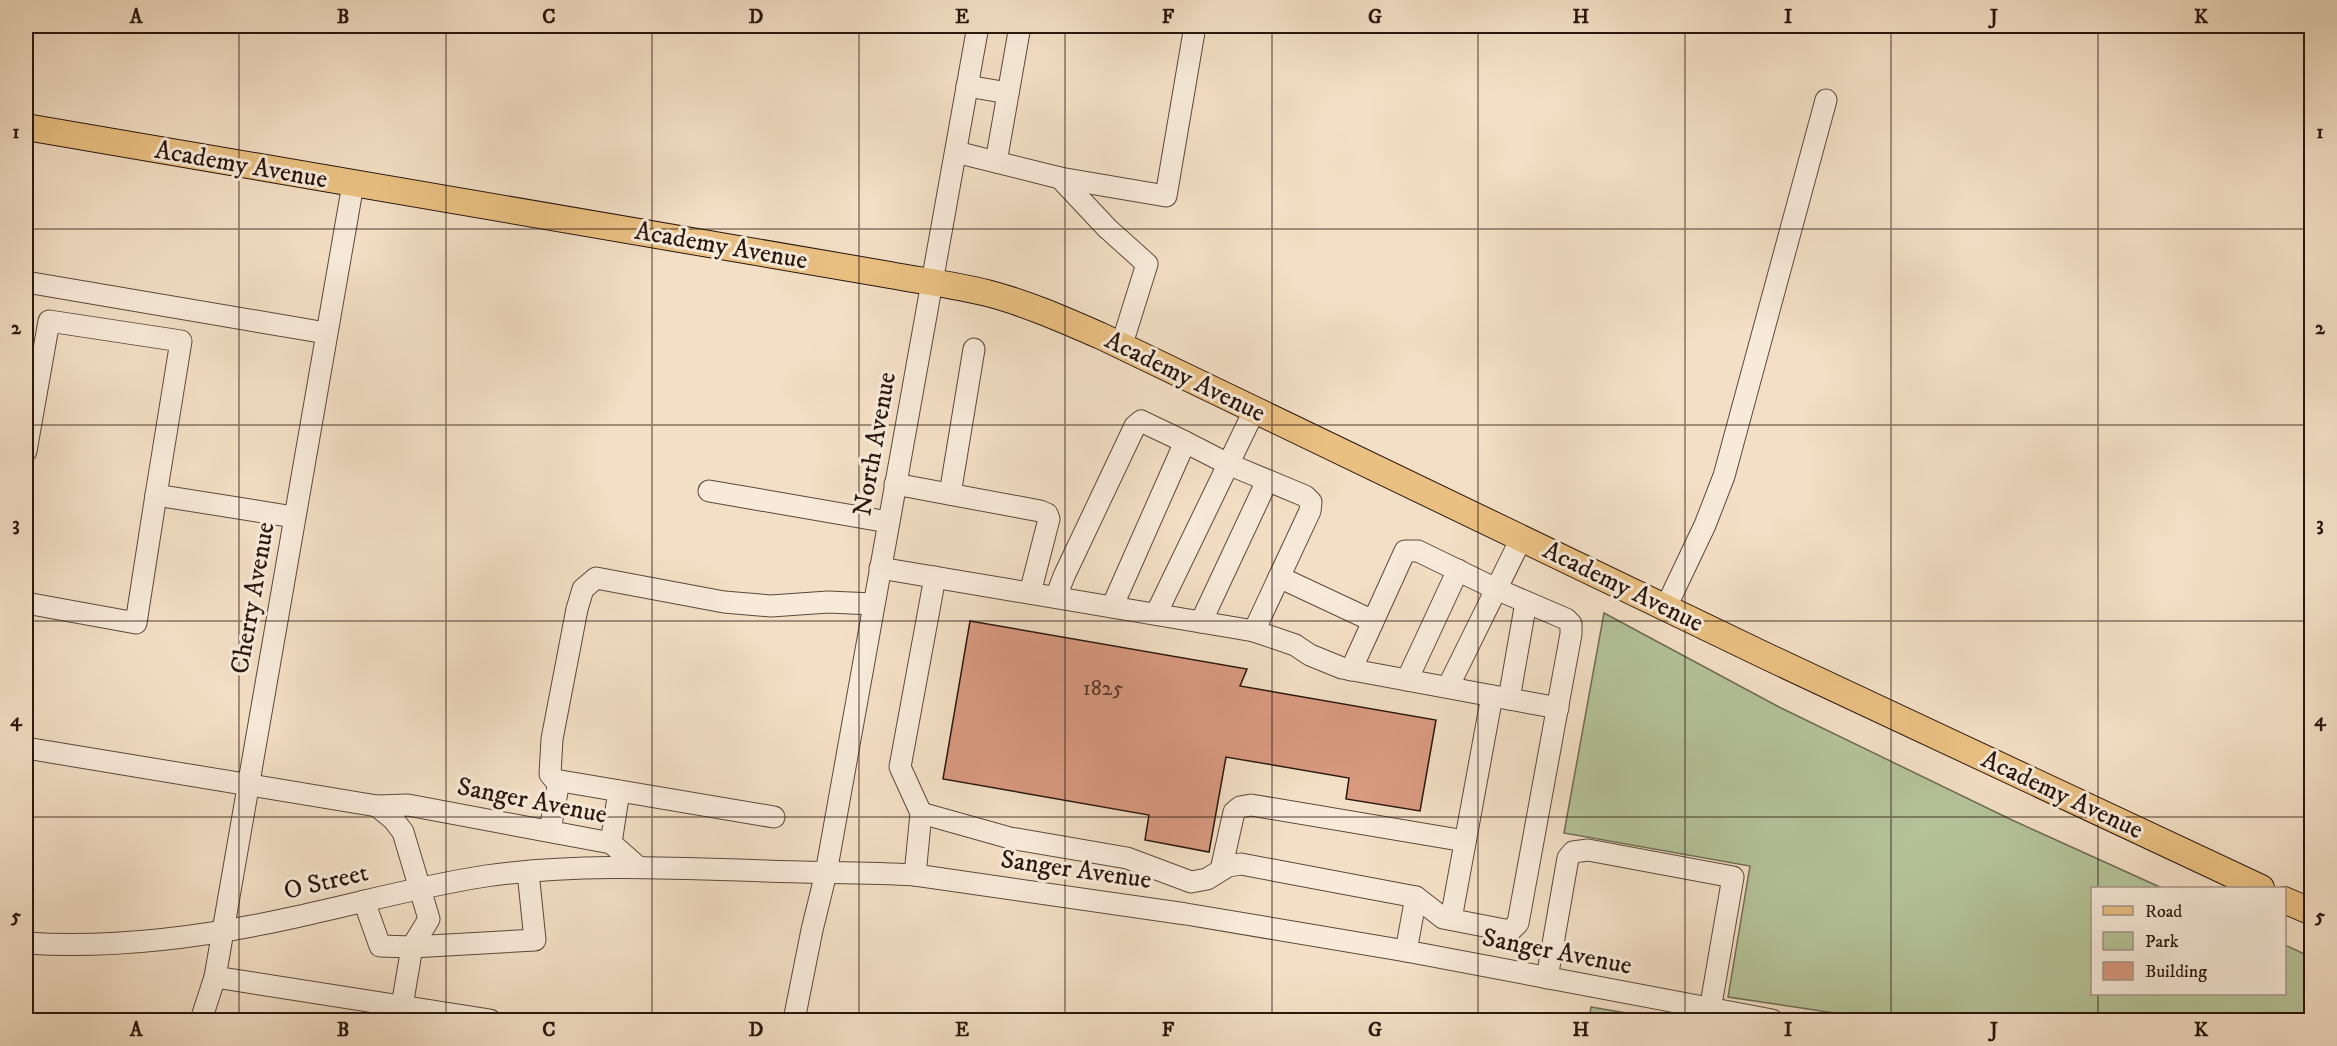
<svg xmlns="http://www.w3.org/2000/svg" width="2337" height="1046" viewBox="0 0 2337 1046" font-family="'IM FELL DW Pica',serif">
  <style>
    .green { fill: #b5c399; stroke: #6f6c54; stroke-width: 1.5 }
    .building { fill: #d99a80; stroke: #29160e; stroke-width: 1.5 }
    .lines { fill: none; stroke-linecap: round; stroke-linejoin: round }
    .minor-casing { stroke: #5c483c; stroke-width: 23 }
    .major-casing { stroke: #29160e; stroke-width: 28 }
    .minor { stroke: #f7ead9; stroke-width: 21 }
    .major { stroke: #eac082; stroke-width: 26 }
    .grid { fill: none; stroke: #29160e; stroke-width: 1.5; stroke-opacity: 0.55 }
    .labels { text-anchor: middle; dominant-baseline: central; stroke-width: 6; stroke-linejoin: round; paint-order: stroke }
    .number-label { font-size: 22px; fill: #55372a }
    .street-label { font-size: 26px; fill: #29160e; stroke: #f7ead9 }
    .neatline { fill: none; stroke: #29160e; stroke-width: 2 }
    .grid-label { font-size: 20px; text-anchor: middle; font-weight: bold; fill: #29160e }
  </style>
  <rect width="100%" height="100%" fill="#f3dfc5"/>
  <filter id="stains"><feTurbulence type="fractalNoise" baseFrequency=".00333" numOctaves="4"/><feColorMatrix values="0 0 0 0 .2 0 0 0 0 .09 0 0 0 0 .02 0 0 0 .5 -.17"/></filter>
  <radialGradient id="worn" r=".72"><stop offset=".6" stop-color="#630" stop-opacity="0"/><stop offset="1" stop-color="#630" stop-opacity=".3"/></radialGradient>
  <g class="green">
    <path d="M1604,613L1779,707L2012,820L2162,888H2092V994H2284L2285,945L2311,957V1020H1881L1728,997L1750,866L1564,833Z"/>
    <path d="M1591,1007L1668,1020H1589Z"/>
  </g>
  <path class="building" d="M970,621L1247,669L1240,686L1436,720L1420,811L1346,799L1349,778L1226,757L1209,852L1145,840L1149,815L943,779Z"/>
  <g class="lines">
    <g class="minor-casing">
      <g id="minor">
        <path d="M967,86L1008,93"/>
        <path d="M956,152L1060,178L1107,228L1147,264L1121,347"/>
        <path d="M996,162L1020,26"/>
        <path d="M1060,178L1166,196L1195,26"/>
        <path d="M26,282L326,333"/>
        <path d="M1185,442L1228,464L1305,496L1311,502L1310,511L1254,631"/>
        <path d="M26,451L49,321L181,341L156,495L294,517"/>
        <path d="M895,484L1040,511L1047,514L1049,519L1030,593"/>
        <path d="M709,491L888,522"/>
        <path d="M950,494L974,349"/>
        <path d="M880,568L1254,631L1295,645L1310,655L1342,668L1558,708"/>
        <path d="M1279,577L1373,621"/>
        <path d="M1056,597L1064,576L1135,426L1141,421L1185,442L1112,607"/>
        <path d="M26,603L136,623L156,495"/>
        <path d="M1666,607L1705,525L1724,476L1826,100"/>
        <path d="M1156,614L1254,411"/>
        <path d="M1201,622L1267,481"/>
        <path d="M1407,680L1458,570"/>
        <path d="M1448,687L1522,537"/>
        <path d="M1509,699L1526,602"/>
        <path d="M26,748L377,806L408,805L611,843L637,866"/>
        <path d="M377,806L393,819L403,832L429,919L412,947L402,1006"/>
        <path d="M921,813L1010,838L1127,858L1191,882L1207,879L1228,866L1241,864L1416,897L1443,918L1510,931L1518,923L1571,634V624L1566,619L1496,589L1418,551H1405L1351,670"/>
        <path d="M774,817L555,780L550,774L552,739L577,609L583,589L596,578L724,602L771,606L828,602L873,604"/>
        <path d="M550,830L559,781"/>
        <path d="M611,843L619,791"/>
        <path d="M1221,870L1234,812L1240,807L1251,805L1465,841"/>
        <path d="M915,875L921,813L900,767L935,577"/>
        <path d="M364,901L380,946L412,947L535,940L528,872"/>
        <path d="M1451,919L1492,696"/>
        <path d="M26,943C114,949 205,937 291,918C356,904 420,886 486,876C578,863 673,868 766,871C816,873 866,872 915,875L1186,914L1406,951L1772,1020"/>
        <path d="M1406,951L1416,897"/>
        <path d="M215,977L490,1020"/>
        <path d="M1547,978L1568,858L1573,852L1588,850L1733,877L1710,1010"/>
        <path d="M201,1020L215,977L353,184"/>
        <path d="M794,1020L812,930L826,873L978,26"/>
      </g>
    </g>
    <g class="major-casing">
      <g id="major">
        <path d="M26,127L890,275C922,281 955,285 987,293C1026,303 1064,320 1101,336L1768,657L2261,888"/>
        <path d="M2284,900L2312,912"/>
      </g>
    </g>
    <use href="#minor" class="minor"/>
    <use href="#major" class="major"/>
  </g>
  <path class="grid" d="M239,26V1020M446,26V1020M652,26V1020M859,26V1020M1065,26V1020M1272,26V1020M1478,26V1020M1685,26V1020M1891,26V1020M2098,26V888M26,229H2312M26,425H2312M26,621H2312M26,817H2312M2098,994V1020"/>
  <g class="labels">
    <g class="number-label">
      <text x="1103" y="688">1825</text>
    </g>
    <g class="street-label">
      <text transform="translate(241 165) rotate(10)">Academy Avenue</text>
      <text transform="translate(721 246) rotate(10)">Academy Avenue</text>
      <text transform="translate(1185 377) rotate(26)">Academy Avenue</text>
      <text transform="translate(875 444) rotate(-80)">North Avenue</text>
      <text transform="translate(1623 587) rotate(26)">Academy Avenue</text>
      <text transform="translate(253 598) rotate(-80)">Cherry Avenue</text>
      <text transform="translate(2062 795) rotate(25)">Academy Avenue</text>
      <text transform="translate(532 801) rotate(11)">Sanger Avenue</text>
      <text transform="translate(1076 870) rotate(8)">Sanger Avenue</text>
      <text transform="translate(326 882) rotate(-13)">O Street</text>
      <text transform="translate(1557 952) rotate(11)">Sanger Avenue</text>
    </g>
  </g>
  <rect width="2337" height="1046" fill="none" stroke="#f3dfc5" stroke-width="66"/>
  <rect x="2091" y="887" width="195" height="108" fill="#f7ead9" stroke="#a59588" stroke-width="1.5"/>
  <rect x="2103" y="906" width="30" height="9" fill="#eac082" stroke="#a59588" stroke-width="1.5"/>
  <text x="2145" y="917" font-size="18" fill="#29160e">Road</text>
  <rect x="2103" y="932" width="30" height="18" fill="#b5c399" stroke="#a59588" stroke-width="1.5"/>
  <text x="2145" y="947" font-size="18" fill="#29160e">Park</text>
  <rect x="2103" y="962" width="30" height="18" fill="#d99a80" stroke="#a59588" stroke-width="1.5"/>
  <text x="2145" y="977" font-size="18" fill="#29160e">Building</text>
  <rect x="33" y="33" width="2271" height="980" class="neatline"/>
  <g class="grid-label">
    <text x="136" y="23">A</text>
    <text x="343" y="23">B</text>
    <text x="549" y="23">C</text>
    <text x="756" y="23">D</text>
    <text x="962" y="23">E</text>
    <text x="1168" y="23">F</text>
    <text x="1375" y="23">G</text>
    <text x="1581" y="23">H</text>
    <text x="1788" y="23">I</text>
    <text x="1994" y="23">J</text>
    <text x="2201" y="23">K</text>
    <text x="16" y="138">1</text>
    <text x="2320" y="138">1</text>
    <text x="16" y="334">2</text>
    <text x="2320" y="334">2</text>
    <text x="16" y="530">3</text>
    <text x="2320" y="530">3</text>
    <text x="16" y="726">4</text>
    <text x="2320" y="726">4</text>
    <text x="16" y="922">5</text>
    <text x="2320" y="922">5</text>
    <text x="136" y="1036">A</text>
    <text x="343" y="1036">B</text>
    <text x="549" y="1036">C</text>
    <text x="756" y="1036">D</text>
    <text x="962" y="1036">E</text>
    <text x="1168" y="1036">F</text>
    <text x="1375" y="1036">G</text>
    <text x="1581" y="1036">H</text>
    <text x="1788" y="1036">I</text>
    <text x="1994" y="1036">J</text>
    <text x="2201" y="1036">K</text>
  </g>
  <rect width="100%" height="100%" filter="url(#stains)"/>
  <rect width="100%" height="100%" fill="url(#worn)"/>
</svg>
